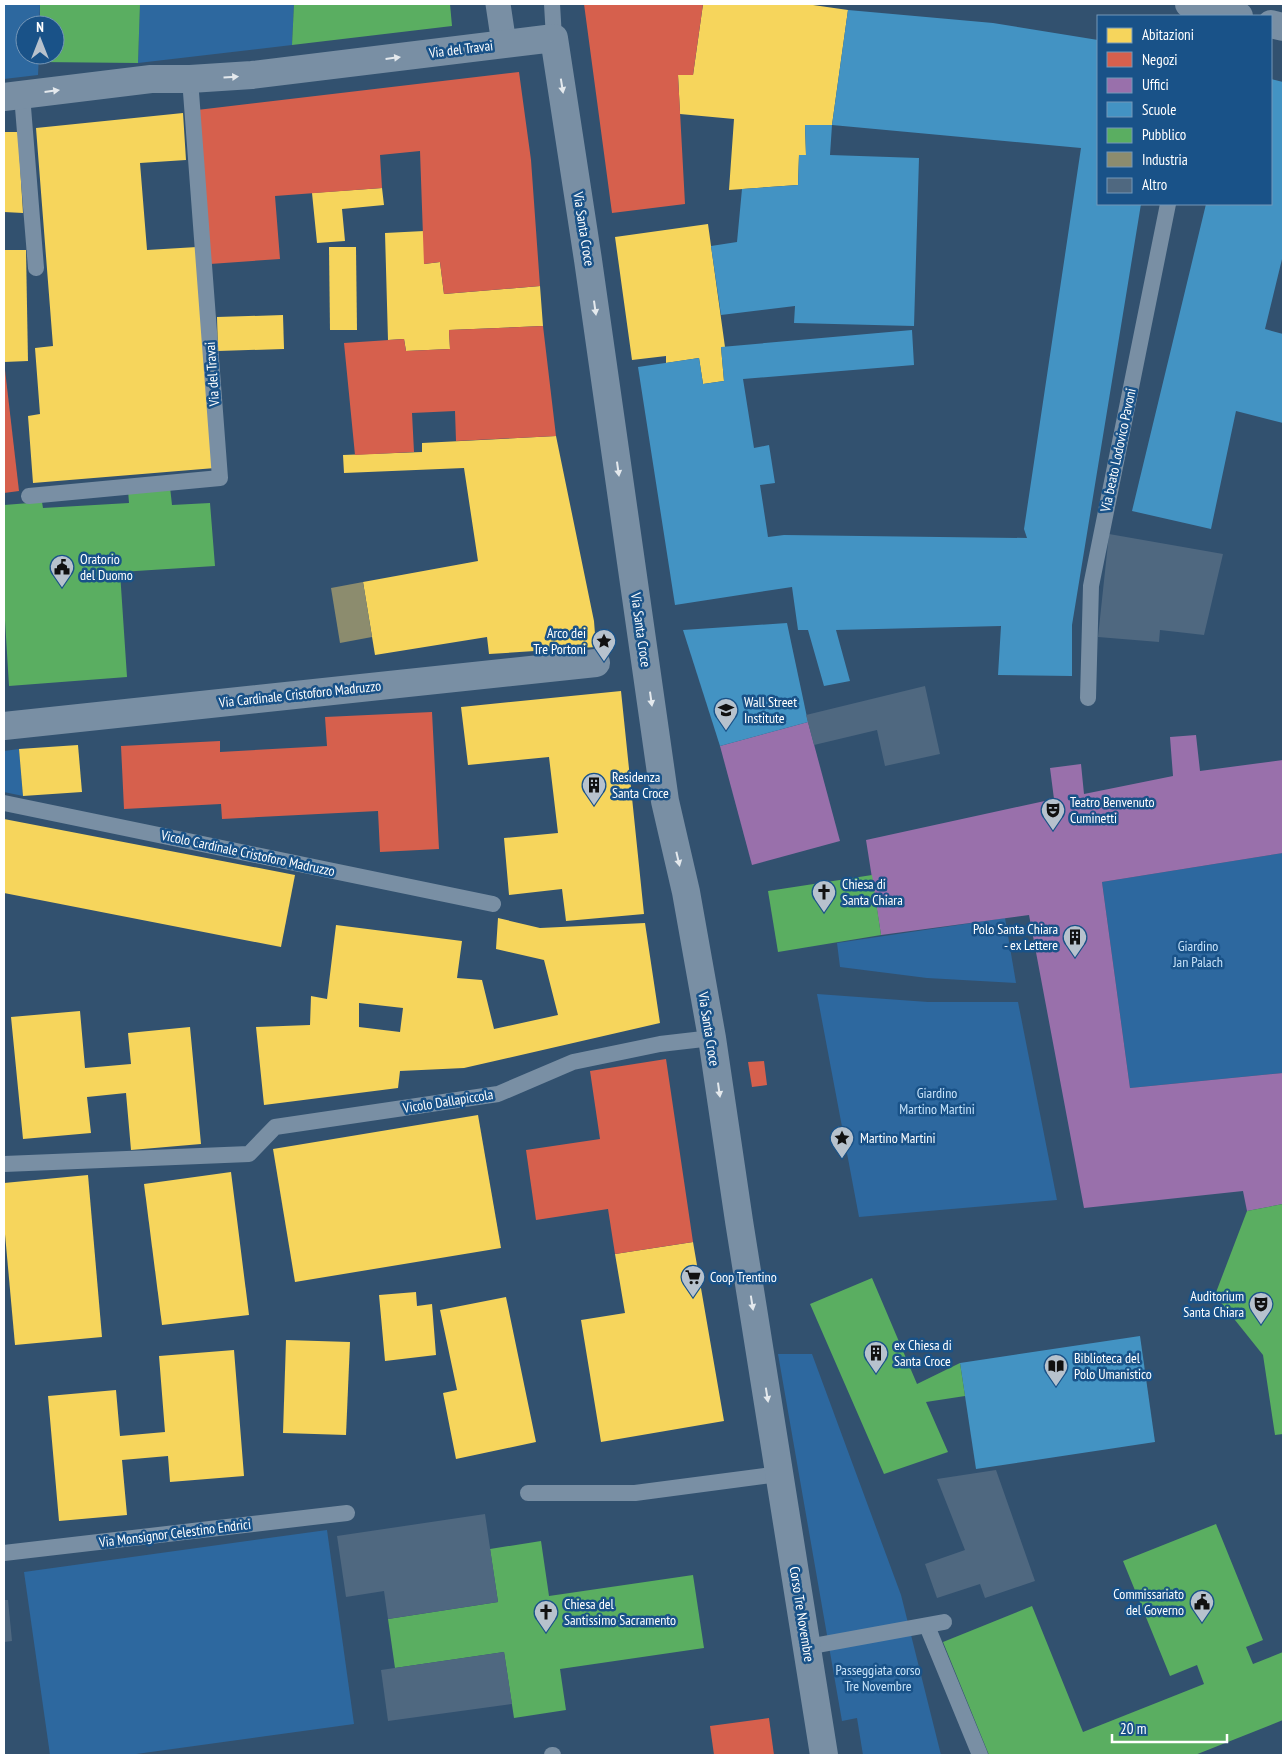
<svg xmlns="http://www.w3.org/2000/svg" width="1287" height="1759" viewBox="0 0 1287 1759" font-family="'PT Sans Narrow',sans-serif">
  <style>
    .green { fill: #2d689f }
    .homes { fill: #f6d55c; fill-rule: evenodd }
    .shops { fill: #d6604d }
    .offices { fill: #9970ab }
    .schools { fill: #4393c3 }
    .public { fill: #5aae61 }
    .industry { fill: #8c8c6e }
    .building { fill: #4f6880 }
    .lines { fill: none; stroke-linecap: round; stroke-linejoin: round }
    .service { stroke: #798fa4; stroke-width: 16 }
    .pedestrian { stroke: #798fa4; stroke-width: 25 }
    .minor { stroke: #798fa4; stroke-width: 28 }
    .tertiary { stroke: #798fa4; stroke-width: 28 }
    .oneway { fill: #e4e9ed }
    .labels { text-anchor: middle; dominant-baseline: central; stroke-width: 5; stroke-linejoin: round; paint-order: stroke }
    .street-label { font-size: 14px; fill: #fff; stroke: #195288 }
    .poi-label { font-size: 14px; fill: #fff; stroke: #195288; text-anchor: start }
    .park-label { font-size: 14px; fill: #c6e2f9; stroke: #195288 }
  </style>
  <rect width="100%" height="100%" fill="#32516f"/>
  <g class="green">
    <path d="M4,4H40L39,25H25V55H39L38,75L4,79Z"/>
    <path d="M140,4H294L292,45L138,63Z"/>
    <path d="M19,749L23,796L4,792V751Z"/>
    <path d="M1283,853V1073L1130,1088L1102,882Z"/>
    <path d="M1005,918L1016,983L927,978L840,967L837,943Z"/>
    <path d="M817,994L928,1002H1018L1057,1200L859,1217Z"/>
    <path d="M778,1354H812L901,1595L941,1755H863L857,1718L842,1721Z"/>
    <path d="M327,1530L354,1724L129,1755H50L24,1572Z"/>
  </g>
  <g class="homes">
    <path d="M703,4H806L848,10L832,125H805L806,155H799L798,185L729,190L734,119L680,114L678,75H693Z"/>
    <path d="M183,113L186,160L140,163L147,250L197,247L215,468L33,483L28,416L40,414L35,348L53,346L36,128Z"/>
    <path d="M4,132H18L23,213L4,212Z"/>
    <path d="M382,188L384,205L342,209L345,241L317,243L312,193Z"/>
    <path d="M708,224L725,347H721L724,381L703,384L699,358L666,363V356L632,360L615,237Z"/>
    <path d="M424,231V264L440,262L444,294L540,286L543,326L449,330L450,349L406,351L404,339L388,340L385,233Z"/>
    <path d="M329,247H356L357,330H330Z"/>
    <path d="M4,250H26L28,361L4,362Z"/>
    <path d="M283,315L284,349L218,351L217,317Z"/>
    <path d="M556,436L594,621L596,647L489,654L487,637L375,655L363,582L478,561L464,468L344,473L343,455L422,452V443Z"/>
    <path d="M621,691L644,914L566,921L562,889L509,895L504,838L558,833L549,757L468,765L461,707Z"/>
    <path d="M78,745L82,792L23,796L19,749Z"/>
    <path d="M4,819L295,875L281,947L4,893Z"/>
    <path d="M498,918L540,928L645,923L660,1023L464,1068L400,1071L398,1088L264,1105L256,1027L310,1025L311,996L327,999L336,925L462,941L457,978L482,980L494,1029L558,1015L544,960L496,949ZM359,1003L403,1008L400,1032L359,1027Z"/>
    <path d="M80,1011L85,1068L131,1064L128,1033L190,1027L201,1144L131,1150L126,1093L87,1097L91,1133L23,1139L11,1017Z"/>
    <path d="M478,1115L501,1248L295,1282L273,1149Z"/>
    <path d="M231,1172L249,1315L162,1325L144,1184Z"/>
    <path d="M88,1175L102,1337L15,1345L4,1223V1183Z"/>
    <path d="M693,1242L724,1421L601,1442L581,1320L625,1313L615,1254Z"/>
    <path d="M416,1292L417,1306L432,1304L436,1355L385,1361L379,1295Z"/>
    <path d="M506,1297L536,1442L456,1459L443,1393L457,1390L440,1310Z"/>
    <path d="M286,1340L350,1342L346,1435L283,1433Z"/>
    <path d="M234,1350L244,1476L170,1482L168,1456L122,1460L127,1515L59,1521L48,1396L116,1390L120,1436L165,1432L159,1356Z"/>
  </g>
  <g class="shops">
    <path d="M584,4H703L693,75H678L685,204L612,213Z"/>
    <path d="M519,72L531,160L540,286L444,294L440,262L424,264L420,151L380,155L382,188L275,196L280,259L210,264L197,110Z"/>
    <path d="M543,326L556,436L456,441L455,411L412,413L414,452L355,455L344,343L404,339L406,351L450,349L449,330Z"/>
    <path d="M5,370L19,491L4,493V371Z"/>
    <path d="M432,712L439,849L380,852L378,811L222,819L221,804L124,809L121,746L220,741V752L327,746L325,717Z"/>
    <path d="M666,1059L693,1242L615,1254L608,1209L536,1220L526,1150L600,1139L590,1071Z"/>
    <path d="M764,1061L767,1085L752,1087L748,1062Z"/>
    <path d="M769,1718L774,1755H714L710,1726Z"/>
  </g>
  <g class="offices">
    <path d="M808,722L840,841L752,865L720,746Z"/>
    <path d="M1196,735L1200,771L1283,760V853L1102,882L1130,1088L1283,1073V1204L1247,1211L1243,1191L1084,1208L1029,915L881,935L866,840L1054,799L1050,768L1081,764L1084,794L1173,776L1170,737Z"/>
  </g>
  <g class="schools">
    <path d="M848,10L993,23L1098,40V204H1141L1072,625V676L998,675L1001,626L836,630L850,681L824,686L808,630H798L792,587L675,605L638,367L699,358L703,384L724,381L721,347L912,330L914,365L743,379L754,448L769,445L775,483L760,485L768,537L784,535L1027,538L1024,529L1081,148L832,125L830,155L919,158L914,326L794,323L795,306L721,315L711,246L737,242L742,189L798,185L799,155H806L805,125H832Z"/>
    <path d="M1271,79L1283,82V255L1265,329L1283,334V423L1236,411L1211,529L1132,511L1206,204H1271Z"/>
    <path d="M787,623L808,722L720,746L683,630Z"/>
    <path d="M1140,1336L1155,1442L976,1469L960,1363Z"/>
  </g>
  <g class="public">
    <path d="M40,4H140L138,63L39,62V55H55V25H40Z"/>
    <path d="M294,4H450L452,26L292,45Z"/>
    <path d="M170,487L172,505L210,503L215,566L120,572L127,677L9,686L4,604V505L42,502L43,508L129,503L128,490Z"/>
    <path d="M872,875L881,935L778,952L768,891Z"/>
    <path d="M1283,1204V1434L1275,1435L1263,1355L1215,1295L1247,1211Z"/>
    <path d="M872,1278L917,1384L960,1363L965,1396L926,1402L948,1452L884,1474L810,1304Z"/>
    <path d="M1216,1524L1263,1640L1246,1647L1253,1664L1283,1652V1720L1195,1755H989L943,1642L1032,1606L1083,1732L1204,1684L1197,1665L1170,1676L1123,1561Z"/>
    <path d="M541,1541L549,1596L693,1575L704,1648L560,1669L566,1710L514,1718L504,1652L395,1668L388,1619L498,1602L490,1549Z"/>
  </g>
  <path class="industry" d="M363,582L372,637L340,643L331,588Z"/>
  <g class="building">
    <path d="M1109,534L1223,554L1204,635L1160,630L1159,642L1098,637Z"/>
    <path d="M925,686L940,754L885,766L877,730L814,745L806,715Z"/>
    <path d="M996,1470L1035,1581L985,1598L980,1584L937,1598L925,1564L965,1550L937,1479Z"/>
    <path d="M485,1514L498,1602L388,1619L384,1591L346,1597L337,1536Z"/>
    <path d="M4,1600H8L12,1641L4,1642Z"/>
    <path d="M504,1652L512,1704L388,1721L381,1670Z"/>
  </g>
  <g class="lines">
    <g class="service">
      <path d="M552,4L554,38"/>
      <path d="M22,95L36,268"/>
      <path d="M29,496L220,478L190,79"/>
      <path d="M1088,698L1091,586L1168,204"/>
      <path d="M4,803L493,904"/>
      <path d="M4,1164L249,1154L275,1127L498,1094L573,1062L660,1044L712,1038"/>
      <path d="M528,1493H635L779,1474"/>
      <path d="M4,1553L347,1513"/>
      <path d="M927,1626L980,1755"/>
      <path d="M807,1647L944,1622"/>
      <path d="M552,1755H553"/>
    </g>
    <path class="pedestrian" d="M498,4L504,44"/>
    <g class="minor">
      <path d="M1189,4L1239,16"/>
      <path d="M1271,24L1283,27"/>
      <path d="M4,726L596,663"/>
    </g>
    <path class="tertiary" d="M4,97L151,79H190L252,75L554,38L588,260L665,801L686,892L712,1038L739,1221L824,1755"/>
  </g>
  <defs><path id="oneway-solid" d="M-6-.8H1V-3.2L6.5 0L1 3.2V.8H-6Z" transform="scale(1.25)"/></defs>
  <g class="oneway">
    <use href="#oneway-solid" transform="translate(393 58) rotate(-7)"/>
    <use href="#oneway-solid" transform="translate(231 77) rotate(-4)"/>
    <use href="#oneway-solid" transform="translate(562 86) rotate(81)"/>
    <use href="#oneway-solid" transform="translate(52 91) rotate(-7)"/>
    <use href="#oneway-solid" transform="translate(595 308) rotate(82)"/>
    <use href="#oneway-solid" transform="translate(618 469) rotate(82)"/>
    <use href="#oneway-solid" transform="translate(651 699) rotate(82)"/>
    <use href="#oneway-solid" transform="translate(678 859) rotate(77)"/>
    <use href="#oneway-solid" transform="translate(719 1090) rotate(82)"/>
    <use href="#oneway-solid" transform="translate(752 1303) rotate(81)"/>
    <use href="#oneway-solid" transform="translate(767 1395) rotate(81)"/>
  </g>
  <defs>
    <g id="civic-pin" transform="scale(1.25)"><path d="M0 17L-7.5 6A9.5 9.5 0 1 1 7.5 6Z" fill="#b7c2cd" stroke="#195288"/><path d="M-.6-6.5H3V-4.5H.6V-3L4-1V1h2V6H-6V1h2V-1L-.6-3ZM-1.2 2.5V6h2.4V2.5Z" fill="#111"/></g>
    <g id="sight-pin" transform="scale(1.25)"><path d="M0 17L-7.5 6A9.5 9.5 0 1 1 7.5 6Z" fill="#b7c2cd" stroke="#195288"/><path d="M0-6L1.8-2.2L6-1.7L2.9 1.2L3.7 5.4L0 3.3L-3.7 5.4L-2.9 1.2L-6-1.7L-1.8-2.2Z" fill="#111"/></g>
    <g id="school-pin" transform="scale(1.25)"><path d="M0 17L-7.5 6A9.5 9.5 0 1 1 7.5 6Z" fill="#b7c2cd" stroke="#195288"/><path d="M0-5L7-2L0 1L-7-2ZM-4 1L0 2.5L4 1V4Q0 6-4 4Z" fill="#111"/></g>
    <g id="building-pin" transform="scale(1.25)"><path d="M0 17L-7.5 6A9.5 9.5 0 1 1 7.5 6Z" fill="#b7c2cd" stroke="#195288"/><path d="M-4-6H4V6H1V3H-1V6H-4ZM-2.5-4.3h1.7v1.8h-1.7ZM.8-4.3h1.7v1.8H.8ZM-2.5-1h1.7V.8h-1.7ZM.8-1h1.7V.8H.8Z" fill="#111"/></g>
    <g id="theatre-pin" transform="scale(1.25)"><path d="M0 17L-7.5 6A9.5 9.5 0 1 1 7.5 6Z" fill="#b7c2cd" stroke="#195288"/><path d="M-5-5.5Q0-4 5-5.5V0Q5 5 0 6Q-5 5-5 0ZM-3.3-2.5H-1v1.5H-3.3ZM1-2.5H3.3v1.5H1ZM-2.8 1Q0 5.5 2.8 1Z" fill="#111"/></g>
    <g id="church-pin" transform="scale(1.25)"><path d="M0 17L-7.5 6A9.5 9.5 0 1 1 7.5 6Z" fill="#b7c2cd" stroke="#195288"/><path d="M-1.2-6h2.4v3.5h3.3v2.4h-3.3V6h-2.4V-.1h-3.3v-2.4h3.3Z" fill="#111"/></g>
    <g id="supermarket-pin" transform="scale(1.25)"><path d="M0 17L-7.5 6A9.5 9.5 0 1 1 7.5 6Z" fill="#b7c2cd" stroke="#195288"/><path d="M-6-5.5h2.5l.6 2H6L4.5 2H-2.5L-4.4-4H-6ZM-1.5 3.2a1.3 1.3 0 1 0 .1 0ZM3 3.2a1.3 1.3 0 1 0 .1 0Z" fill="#111"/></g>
    <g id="library-pin" transform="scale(1.25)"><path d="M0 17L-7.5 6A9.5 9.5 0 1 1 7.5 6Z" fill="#b7c2cd" stroke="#195288"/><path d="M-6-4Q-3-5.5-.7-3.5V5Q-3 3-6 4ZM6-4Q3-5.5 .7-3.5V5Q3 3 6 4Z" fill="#111"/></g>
  </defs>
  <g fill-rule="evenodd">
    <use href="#civic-pin" x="62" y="567"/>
    <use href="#sight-pin" x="604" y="641"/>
    <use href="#school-pin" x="726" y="710"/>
    <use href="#building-pin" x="594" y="785"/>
    <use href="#theatre-pin" x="1053" y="810"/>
    <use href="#church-pin" x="824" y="892"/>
    <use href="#building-pin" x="1075" y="937"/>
    <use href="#sight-pin" x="842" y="1138"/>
    <use href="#supermarket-pin" x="693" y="1277"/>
    <use href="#theatre-pin" x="1261" y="1304"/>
    <use href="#building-pin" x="876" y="1353"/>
    <use href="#library-pin" x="1056" y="1366"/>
    <use href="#civic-pin" x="1202" y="1602"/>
    <use href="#church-pin" x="546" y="1612"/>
  </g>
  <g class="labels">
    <g class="street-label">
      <text transform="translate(461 49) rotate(-7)">Via del Travai</text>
      <text transform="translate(584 229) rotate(81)">Via Santa Croce</text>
      <text transform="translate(212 374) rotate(-94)">Via del Travai</text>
      <text transform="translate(1118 450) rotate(-78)">Via beato Lodovico Pavoni</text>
      <text transform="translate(641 630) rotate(82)">Via Santa Croce</text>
      <text transform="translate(300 694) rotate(-6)">Via Cardinale Cristoforo Madruzzo</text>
      <text transform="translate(248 853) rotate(12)">Vicolo Cardinale Cristoforo Madruzzo</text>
      <text transform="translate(709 1029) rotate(81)">Via Santa Croce</text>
      <text transform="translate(448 1101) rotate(-9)">Vicolo Dallapiccola</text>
      <text transform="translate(175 1533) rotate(-7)">Via Monsignor Celestino Endrici</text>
      <text transform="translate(802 1614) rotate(81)">Corso Tre Novembre</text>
    </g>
    <g class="poi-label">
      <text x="80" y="559">Oratorio<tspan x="80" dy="16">del Duomo</tspan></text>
      <text x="586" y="633" text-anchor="end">Arco dei<tspan x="586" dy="16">Tre Portoni</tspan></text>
      <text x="744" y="702">Wall Street<tspan x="744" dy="16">Institute</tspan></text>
      <text x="612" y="777">Residenza<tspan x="612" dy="16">Santa Croce</tspan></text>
      <text x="1070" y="802">Teatro Benvenuto<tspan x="1070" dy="16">Cuminetti</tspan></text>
      <text x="842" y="884">Chiesa di<tspan x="842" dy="16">Santa Chiara</tspan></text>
      <text x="1058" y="929" text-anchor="end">Polo Santa Chiara<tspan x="1058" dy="16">- ex Lettere</tspan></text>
      <text x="860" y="1138">Martino Martini</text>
      <text x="710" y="1277">Coop Trentino</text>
      <text x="1244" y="1296" text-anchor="end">Auditorium<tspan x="1244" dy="16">Santa Chiara</tspan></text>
      <text x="894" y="1345">ex Chiesa di<tspan x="894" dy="16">Santa Croce</tspan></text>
      <text x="1074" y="1358">Biblioteca del<tspan x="1074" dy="16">Polo Umanistico</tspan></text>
      <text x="1184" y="1594" text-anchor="end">Commissariato<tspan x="1184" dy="16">del Governo</tspan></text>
      <text x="564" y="1604">Chiesa del<tspan x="564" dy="16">Santissimo Sacramento</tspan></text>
    </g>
    <g class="park-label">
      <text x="1198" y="946">Giardino<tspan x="1198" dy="16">Jan Palach</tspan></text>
      <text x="937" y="1093">Giardino<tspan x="937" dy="16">Martino Martini</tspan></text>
      <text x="878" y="1670">Passeggiata corso<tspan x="878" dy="16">Tre Novembre</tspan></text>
    </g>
  </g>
  <rect width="1287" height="1759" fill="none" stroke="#ffffff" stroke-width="10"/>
  <rect x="1097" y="15" width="175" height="190" fill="#195288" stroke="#7597b8"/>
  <rect x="1107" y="28" width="25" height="15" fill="#f6d55c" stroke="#7597b8"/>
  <text x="1142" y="40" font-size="15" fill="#ffffff">Abitazioni</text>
  <rect x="1107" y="52" width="25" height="15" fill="#d6604d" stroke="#7597b8"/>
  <text x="1142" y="65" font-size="15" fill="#ffffff">Negozi</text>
  <rect x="1107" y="78" width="25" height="15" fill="#9970ab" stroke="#7597b8"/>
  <text x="1142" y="90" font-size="15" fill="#ffffff">Uffici</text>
  <rect x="1107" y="102" width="25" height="15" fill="#4393c3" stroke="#7597b8"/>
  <text x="1142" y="115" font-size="15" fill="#ffffff">Scuole</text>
  <rect x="1107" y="128" width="25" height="15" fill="#5aae61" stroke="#7597b8"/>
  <text x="1142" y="140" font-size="15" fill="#ffffff">Pubblico</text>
  <rect x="1107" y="152" width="25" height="15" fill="#8c8c6e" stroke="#7597b8"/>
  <text x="1142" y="165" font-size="15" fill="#ffffff">Industria</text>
  <rect x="1107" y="178" width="25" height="15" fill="#4f6880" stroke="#7597b8"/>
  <text x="1142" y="190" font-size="15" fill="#ffffff">Altro</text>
  <g transform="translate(40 40)"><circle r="24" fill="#195288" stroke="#7597b8"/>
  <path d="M0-4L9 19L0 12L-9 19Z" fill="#b7c2cd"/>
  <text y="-8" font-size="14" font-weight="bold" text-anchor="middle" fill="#ffffff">N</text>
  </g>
  <path d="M1112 1734v8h115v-8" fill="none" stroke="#ffffff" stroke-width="2.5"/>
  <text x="1120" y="1734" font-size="15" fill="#ffffff" stroke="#195288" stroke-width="4" paint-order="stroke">20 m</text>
</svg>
